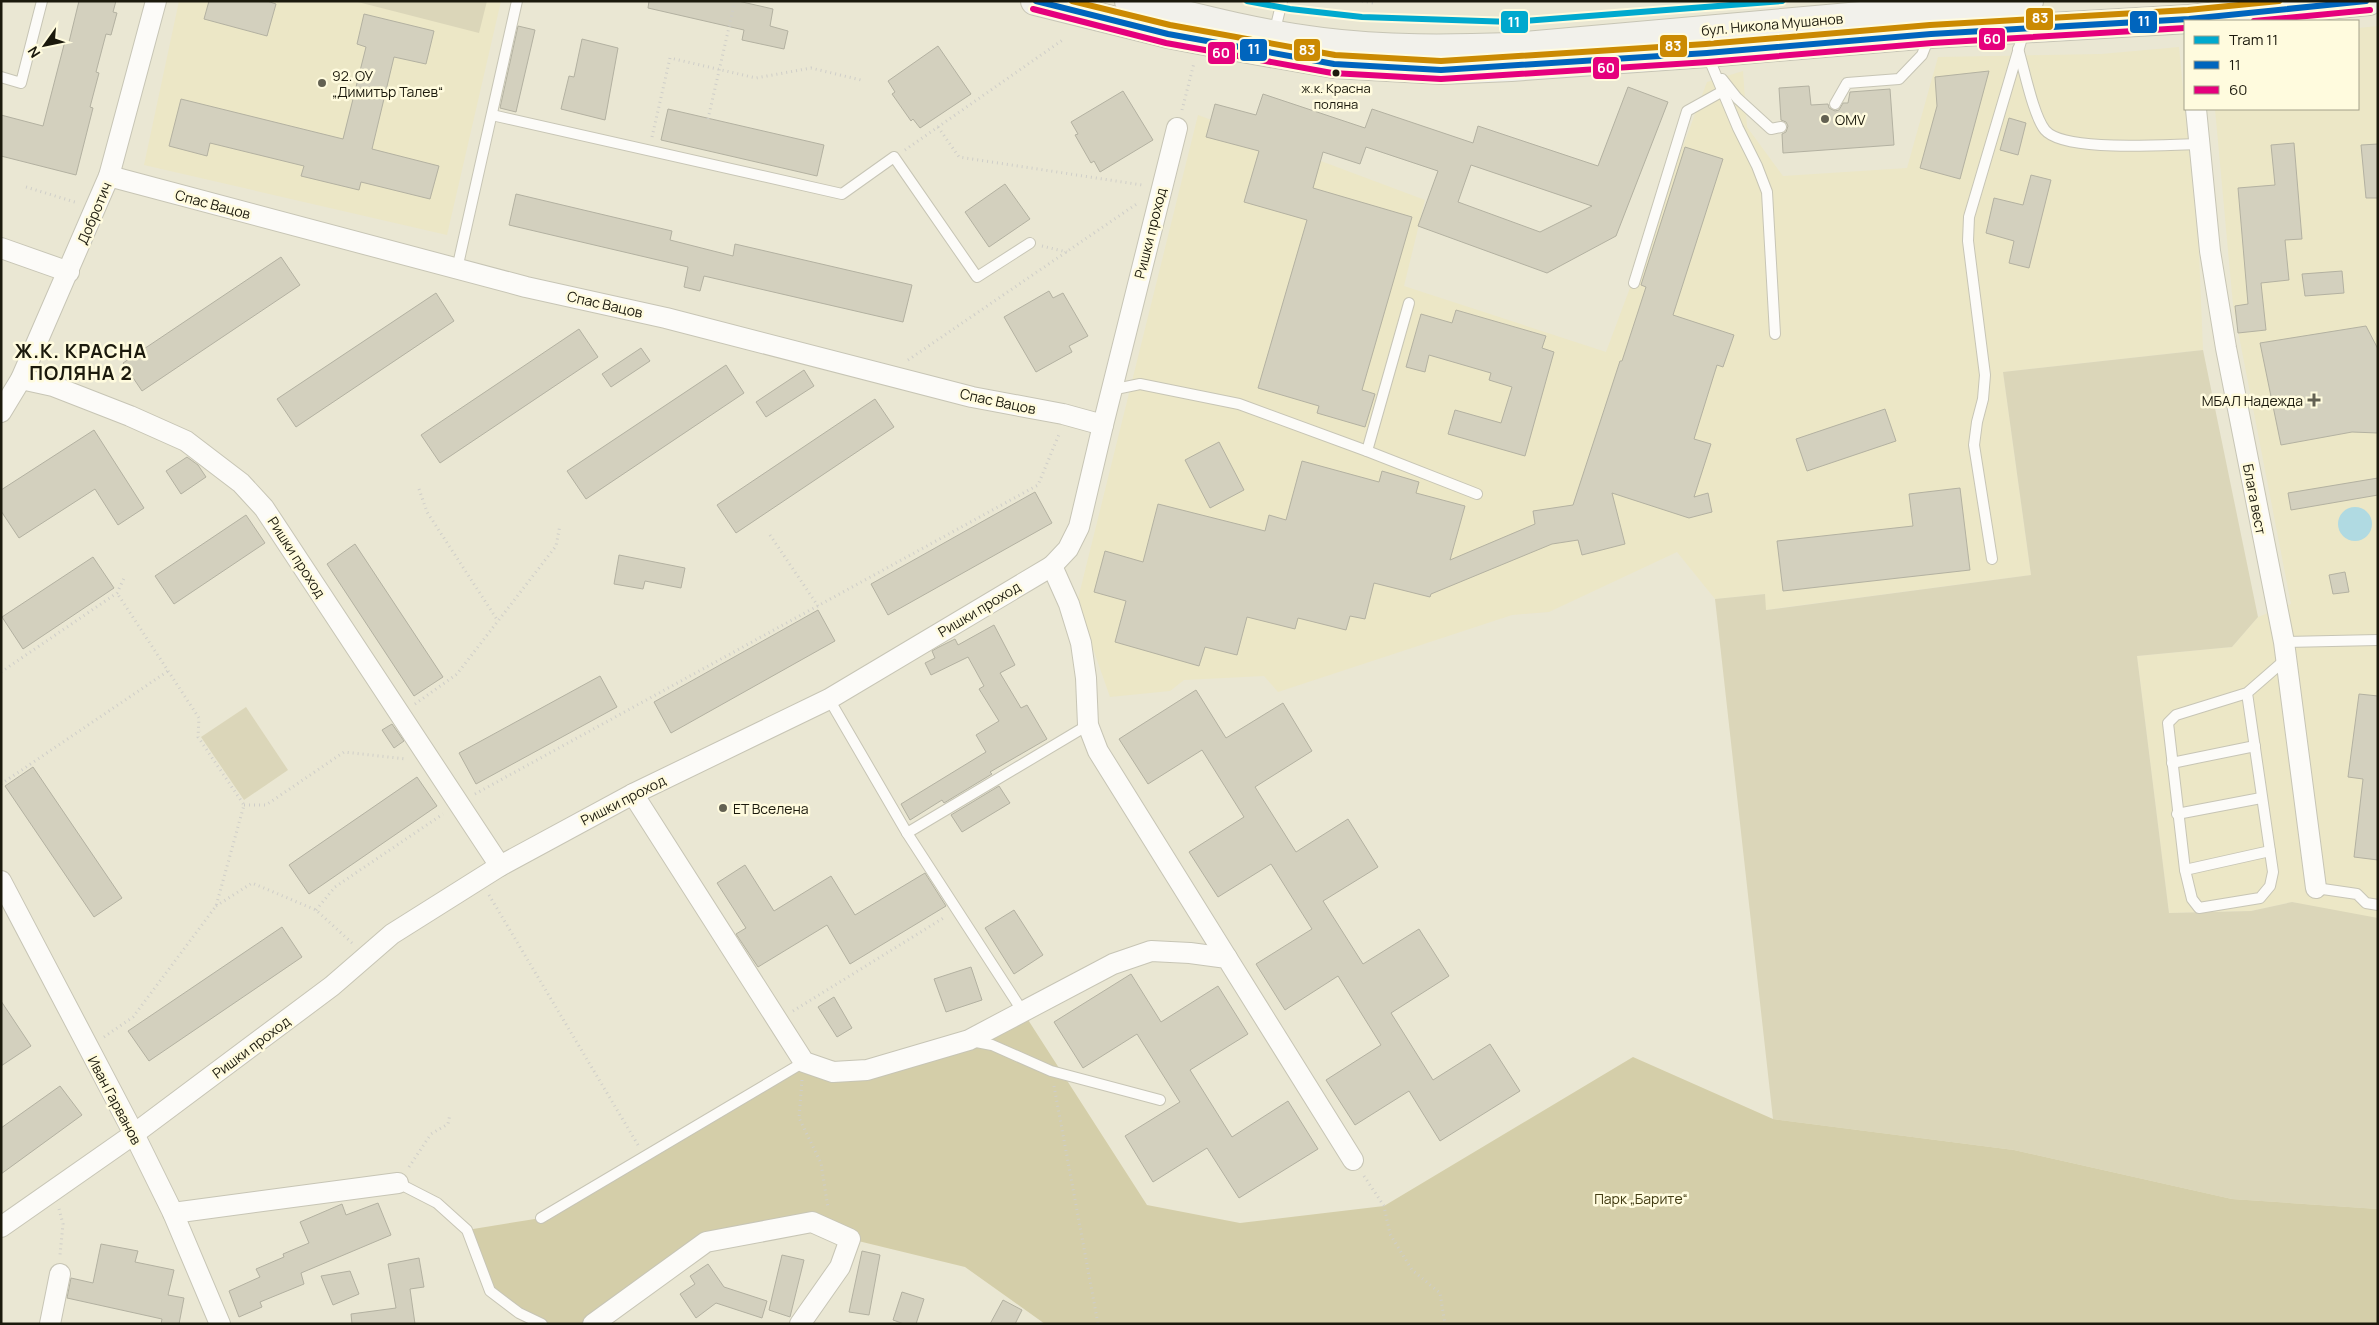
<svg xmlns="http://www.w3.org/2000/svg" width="2379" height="1325" viewBox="0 0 2379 1325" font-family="Manrope,sans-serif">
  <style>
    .built { fill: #ece7c6 }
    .green { fill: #dbd6b9 }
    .forest { fill: #d4cea9 }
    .water { fill: #b0dae2 }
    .building { fill: #d3d0be; stroke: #b3b1a1; fill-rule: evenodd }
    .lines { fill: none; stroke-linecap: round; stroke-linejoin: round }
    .lane-casing { stroke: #c7c5b5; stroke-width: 12 }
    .street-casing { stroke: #c7c5b5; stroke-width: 22 }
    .secondary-casing { stroke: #c7c5b5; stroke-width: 30 }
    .path { stroke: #cfcec9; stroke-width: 3; stroke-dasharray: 1 4; stroke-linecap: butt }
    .lane { stroke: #fcfbf8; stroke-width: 10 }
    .street { stroke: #fcfbf8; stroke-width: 20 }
    .secondary { stroke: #f2f1eb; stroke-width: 28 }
    .bus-1-casing { stroke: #fffbde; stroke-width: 10 }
    .bus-2-casing { stroke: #fffbde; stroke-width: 10 }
    .bus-3-casing { stroke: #fffbde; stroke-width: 10 }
    .bus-1 { stroke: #0065bd; stroke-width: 6 }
    .bus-2 { stroke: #e5007d; stroke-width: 6 }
    .bus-3 { stroke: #cb8a02; stroke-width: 6 }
    .tram-1-casing { stroke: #fffbde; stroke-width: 10 }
    .tram-1 { stroke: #00a9ce; stroke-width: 6 }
    .bus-dot { fill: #1b190c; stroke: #fffbde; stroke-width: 2 }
    .poi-dot { fill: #636152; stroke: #fffbde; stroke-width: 2 }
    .labels { text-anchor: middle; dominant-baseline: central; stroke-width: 5; stroke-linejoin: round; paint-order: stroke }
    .bus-label { font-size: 13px; fill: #1b190c; stroke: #fffbde }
    .street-label { font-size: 14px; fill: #1b190c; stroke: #fffbde }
    .poi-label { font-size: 14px; fill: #1b190c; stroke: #fffbde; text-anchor: start }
    .park-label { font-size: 14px; fill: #413a11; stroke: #fffbde }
    .district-label { font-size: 19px; font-weight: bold; letter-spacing: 1px; fill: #1b190c; stroke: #fffbde }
    .line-badge { stroke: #fffbde; stroke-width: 2 }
    .badge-label { font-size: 14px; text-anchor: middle; font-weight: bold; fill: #fff }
  </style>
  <rect width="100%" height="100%" fill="#eae7d3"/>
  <g class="built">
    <path d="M179,1H501L447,235L144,165Z"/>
    <path d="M2378,26V921L2292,902L2251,911L2169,913L2137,656L2232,647L2258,617L2291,604L2233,305L2215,109H2358V28Z"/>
    <path d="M2179,47L2199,252L2203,350L2003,372L2031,575L1765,610L1764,594L1715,599L1677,552L1549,612L1512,615L1278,692L1264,676L1184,680L1170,691L1110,697L1077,603L1198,115L1425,200L1404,286L1606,352L1707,82L1743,71L1747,127L1783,176L1907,168L1938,57L2101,54Z"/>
  </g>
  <g class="green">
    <path d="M354,1H487L479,33Z"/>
    <path d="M2203,350L2258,617L2232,647L2137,656L2169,913L2251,911L2292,902L2378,918V1209L2232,1199L2014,1150L1773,1119L1715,599L1765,594L1766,610L2031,575L2003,372Z"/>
    <path d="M246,707L288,770L244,800L201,737Z"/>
  </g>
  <path class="forest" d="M1023,1012L1147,1205L1240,1223L1384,1206L1633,1057L1773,1119L2014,1150L2232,1199L2378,1209V1324H1045L965,1267L850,1239L812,1222L706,1242L593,1324H542L490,1291L467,1230L541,1218L804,1062L867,1070Z"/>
  <circle class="water" cx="2355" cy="524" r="17"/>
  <g class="building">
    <path d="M79,1H116L113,12L117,13L111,35L106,34L96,72L99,73L90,107L93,108L76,175L1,156V115L43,126L65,41L69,42Z"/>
    <path d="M209,1H267L276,4L267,36L204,19Z"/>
    <path d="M649,1H738L773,9L770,26L788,31L784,49L742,40L744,30L648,8Z"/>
    <path d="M364,14L434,31L426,64L394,57L372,149L439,166L430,199L361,182L359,190L301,176L304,166L210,143L207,156L169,146L181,99L343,139L366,47L357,44Z"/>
    <path d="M518,26L535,30L516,112L500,108Z"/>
    <path d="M582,39L618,48L605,120L561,109L569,76L574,77Z"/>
    <path d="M938,46L971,94L920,128L913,119L911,121L892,94L895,92L888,81Z"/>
    <path d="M1989,71L1960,179L1920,168L1937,106L1935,77Z"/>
    <path d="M1809,86L1811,105L1828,104L1829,108L1835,111L1839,110L1843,103H1848L1850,92L1890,89L1894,145L1783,153L1782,134L1786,132L1788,126L1786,122L1781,120L1779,88Z"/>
    <path d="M1628,87L1668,102L1616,236L1547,273L1418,226L1438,171L1366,147L1360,164L1323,152L1313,188L1412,217L1362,390L1375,394L1365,427L1317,413L1319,406L1258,388L1307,220L1244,202L1259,151L1206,137L1215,104L1256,115L1263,94L1365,128L1372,109L1473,143L1478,126L1598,166ZM1471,165L1592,206L1540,232L1458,202Z"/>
    <path d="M1123,91L1153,140L1100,172L1094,161L1091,163L1075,135L1078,134L1071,122Z"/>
    <path d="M668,109L824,145L817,176L661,140Z"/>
    <path d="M2009,118L2026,123L2018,155L2000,150Z"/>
    <path d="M2294,143L2302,239L2285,240L2289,280L2261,283L2266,330L2238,333L2235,306L2248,304L2238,188L2275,185L2271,145Z"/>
    <path d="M2378,144V198H2366L2361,145Z"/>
    <path d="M1685,147L1723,159L1673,315L1734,335L1723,367L1717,365L1694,439L1711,444L1694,497L1708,493L1712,512L1689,518L1612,493L1625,544L1582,555L1578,540L1552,544L1431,594L1430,597L1374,583L1365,619L1350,616L1346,630L1298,618L1295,629L1247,617L1237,655L1205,647L1199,666L1115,642L1126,601L1094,592L1105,551L1143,562L1158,504L1265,531L1269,515L1286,520L1302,461L1379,482L1382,471L1419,482L1416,493L1465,506L1450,560L1535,524L1533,511L1573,505L1620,361H1622L1646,287L1641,285Z"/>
    <path d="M2031,175L2051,180L2029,268L2009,263L2014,241L1986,233L1994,198L2023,205Z"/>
    <path d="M1005,184L1030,219L989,247L965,212Z"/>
    <path d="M516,194L672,231L670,240L733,256L735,244L912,285L903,322L704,276L700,291L684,287L688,267L509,225Z"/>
    <path d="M281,257L300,285L142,391L123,363Z"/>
    <path d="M2342,271L2344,293L2305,296L2302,274Z"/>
    <path d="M1049,291L1053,298L1063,293L1088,336L1069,346L1072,352L1036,372L1004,317Z"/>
    <path d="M436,293L454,321L296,427L277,399Z"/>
    <path d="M1456,310L1546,336L1542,348L1554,352L1525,456L1448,434L1455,410L1501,423L1512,387L1489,380L1491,373L1429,355L1425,372L1406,367L1421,314L1452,323Z"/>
    <path d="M2366,326L2378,349V433L2352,432L2281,445L2260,343Z"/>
    <path d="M579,329L598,357L440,463L421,435Z"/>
    <path d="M641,348L650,361L611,387L602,374Z"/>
    <path d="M726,365L744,393L586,499L567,471Z"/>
    <path d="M804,370L814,386L766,417L756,402Z"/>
    <path d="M875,399L894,427L736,533L717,505Z"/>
    <path d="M1885,409L1896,441L1807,471L1796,439Z"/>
    <path d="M94,430L144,508L118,525L95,489L19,538L1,511V490Z"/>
    <path d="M1219,442L1244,490L1210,508L1185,460Z"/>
    <path d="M187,457L198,465L206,477L181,494L166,471Z"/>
    <path d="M2378,478V495L2291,510L2288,493Z"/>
    <path d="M1960,488L1970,570L1783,591L1777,541L1913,526L1909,494Z"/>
    <path d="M1035,492L1052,523L888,615L871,584Z"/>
    <path d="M246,515L265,543L174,604L155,576Z"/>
    <path d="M355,544L443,677L414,696L327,564Z"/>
    <path d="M619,555L685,568L681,588L645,581L643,589L614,584Z"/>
    <path d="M93,557L114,588L23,649L2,617Z"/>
    <path d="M2345,572L2349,592L2333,594L2329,575Z"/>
    <path d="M818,610L835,641L671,733L654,702Z"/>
    <path d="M994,625L1015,665L1000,673L1021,708L1027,705L1047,739L990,772L992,774L944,803L942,800L910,820L901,804L986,752L976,735L999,721L979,689L984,686L968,657L931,675L925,663L935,658L932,651L937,648L955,639L958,645Z"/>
    <path d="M600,676L617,707L476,784L459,753Z"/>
    <path d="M1196,690L1226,738L1283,703L1312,751L1255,787L1296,852L1348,819L1378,867L1323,901L1363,964L1419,929L1449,976L1391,1013L1433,1080L1490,1044L1520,1091L1440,1141L1409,1091L1355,1125L1326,1080L1381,1045L1338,976L1285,1010L1256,964L1312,929L1271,864L1218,897L1189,852L1244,817L1202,750L1148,784L1119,739Z"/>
    <path d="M2359,694L2378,696V860L2354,857L2363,779L2348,777Z"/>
    <path d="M392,724L404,741L394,748L382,730Z"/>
    <path d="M33,767L122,898L94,917L5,786Z"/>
    <path d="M417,777L437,806L309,894L289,865Z"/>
    <path d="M999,786L1010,803L962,832L951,815Z"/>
    <path d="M745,865L774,911L831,876L855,915L925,873L946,906L850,964L827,925L758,967L736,934L746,928L717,883Z"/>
    <path d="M1014,910L1043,955L1014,974L985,928Z"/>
    <path d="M282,927L302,957L149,1061L128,1031Z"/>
    <path d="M971,967L982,1000L946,1012L934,979Z"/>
    <path d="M1131,974L1161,1022L1218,986L1248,1034L1190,1070L1232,1137L1288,1101L1318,1149L1239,1198L1207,1148L1153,1182L1125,1136L1180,1102L1137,1034L1083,1068L1054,1022Z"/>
    <path d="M834,997L852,1028L837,1037L818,1007Z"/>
    <path d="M1,1001L31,1046L1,1066Z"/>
    <path d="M60,1086L82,1115L1,1174V1128Z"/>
    <path d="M378,1203L391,1235L301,1273L304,1284L260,1302L262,1307L239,1317L229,1291L260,1277L256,1269L284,1257L283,1254L309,1243L300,1222L342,1204L346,1215Z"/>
    <path d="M101,1244L138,1251L135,1262L174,1270L168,1295L184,1298L179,1324H161L162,1319L67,1298L71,1278L93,1283Z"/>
    <path d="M862,1251L880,1255L869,1315L849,1312Z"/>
    <path d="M782,1255L804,1260L790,1317L769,1310Z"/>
    <path d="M419,1258L424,1287L410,1289L415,1324H352L351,1314L396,1308L388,1264Z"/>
    <path d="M708,1264L724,1287L767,1301L762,1318L716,1303L696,1318L680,1294L695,1284L690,1276Z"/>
    <path d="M350,1271L359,1294L333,1305L321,1276Z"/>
    <path d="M902,1292L924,1299L916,1324H904L893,1320Z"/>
    <path d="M1003,1300L1022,1310L1015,1324H990Z"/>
  </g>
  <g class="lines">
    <g class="lane-casing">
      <g id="lane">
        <path d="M1274,34L1282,1"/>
        <path d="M2018,49C2024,68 2033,115 2045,130C2064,153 2169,144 2200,144"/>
        <path d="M1707,54L1738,128L1757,166L1767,192L1775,334"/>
        <path d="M1,77L21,83L42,1"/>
        <path d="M1722,79L1737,98L1771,129L1781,127"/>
        <path d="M1835,104L1847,83L1899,79L1922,55L1929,37"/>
        <path d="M492,115L842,194L894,157L977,277L1030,243"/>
        <path d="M457,269L517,1"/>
        <path d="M1634,283L1687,111L1723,91"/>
        <path d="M1111,390L1140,384L1239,404L1367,451L1477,494"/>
        <path d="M1367,451L1409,303"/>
        <path d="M1992,559L1974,445L1977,422L1983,399L1985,375L1968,241L1969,217L2024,31"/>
        <path d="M2284,642L2378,640"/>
        <path d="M2247,693L2273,872L2270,886L2260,898L2199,908L2192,899L2185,870L2168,723L2176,715L2247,693L2286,659"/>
        <path d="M829,699L907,833L1023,1012"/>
        <path d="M2172,763L2255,746"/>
        <path d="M2177,814L2261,798"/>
        <path d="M907,833L1088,725"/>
        <path d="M2185,870L2270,851"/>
        <path d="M2316,888L2357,894L2366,903L2378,905"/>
        <path d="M971,1041L992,1045L1051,1071L1160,1100"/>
        <path d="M398,1183L437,1203L467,1230L490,1291L519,1313L542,1324"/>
        <path d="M541,1218L804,1062"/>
      </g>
    </g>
    <g class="street-casing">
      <g id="street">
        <path d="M2196,109L2210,251L2226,348L2284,642L2316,888"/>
        <path d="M109,176L526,287L666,318L972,397L1063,414L1103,425"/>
        <path d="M1,248L69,272"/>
        <path d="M21,379L53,386L130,416L186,441L241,483L264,508L500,866"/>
        <path d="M1,412L21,379L109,176L156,1"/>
        <path d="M1052,566L1069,604L1081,643L1086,678L1088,725L1098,751L1227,958"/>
        <path d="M633,794L804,1062L833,1072L867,1070L969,1040L1113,964L1151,951L1190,953L1227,958L1353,1160"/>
        <path d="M1,881L134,1134L173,1213L220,1324"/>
        <path d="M173,1213L398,1183"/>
        <path d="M1,1227L134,1134L332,986L392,934L500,866L633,794L829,699L1052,566L1068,549L1079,527L1103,425L1177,128"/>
        <path d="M50,1324L60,1274"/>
        <path d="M593,1324L706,1242L812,1222L850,1239L840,1267L800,1324"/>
      </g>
    </g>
    <g class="secondary-casing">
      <g id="secondary">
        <path d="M1035,1L1168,34L1231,46L1334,64L1441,70L1511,67L1707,53L1931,34L2189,19L2369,1"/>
        <path d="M1129,1C1193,17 1257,34 1322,42C1385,50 1450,49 1513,47L2029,1"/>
      </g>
    </g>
    <g class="path">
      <path d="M1362,1L1373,3"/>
      <path d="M1182,110L1194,63"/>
      <path d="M708,119L735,1"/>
      <path d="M938,127L959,157L1142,185"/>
      <path d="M652,137L670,58L756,78L811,68L861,80"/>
      <path d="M905,150L1064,39"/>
      <path d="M26,187L78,203"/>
      <path d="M1042,246L1067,252"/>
      <path d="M908,360L1138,203"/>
      <path d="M419,489L427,512L498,621"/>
      <path d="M770,535L818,606"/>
      <path d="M1,672L117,593L125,576"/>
      <path d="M415,704L457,674L556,546L560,525"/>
      <path d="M1,784L168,671"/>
      <path d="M475,794L1038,485L1060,432"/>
      <path d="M244,805H266L344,752L406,759"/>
      <path d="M489,895L638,1145"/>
      <path d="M216,906L252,883L316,910L352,943"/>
      <path d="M316,910L335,887L443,814"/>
      <path d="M793,1011L945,917"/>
      <path d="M104,1037L133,1017L216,906L244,805L198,737L199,718L117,593"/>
      <path d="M802,1080L799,1118L821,1163L828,1208"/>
      <path d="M1054,1086L1098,1324"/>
      <path d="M409,1167L431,1134L448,1124L450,1114"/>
      <path d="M1364,1176L1384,1206L1390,1234L1412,1270L1440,1293L1445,1324"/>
      <path d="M59,1209L63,1224L60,1255"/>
    </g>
    <use href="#lane" class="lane"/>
    <use href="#street" class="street"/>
    <use href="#secondary" class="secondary"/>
    <g class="bus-1-casing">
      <path id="bus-1" d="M1036,1L1168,34L1334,64L1441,70L1707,53L1931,34L2189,19L2366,1"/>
    </g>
    <g class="bus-2-casing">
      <g id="bus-2">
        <path d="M1033,9L1166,43L1332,73L1441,79L1708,62L1932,43L2185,28"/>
        <path d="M2254,21L2370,10"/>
      </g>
    </g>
    <g class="bus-3-casing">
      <path id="bus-3" d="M1072,1L1170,25L1335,55L1441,61L1706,44L1930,25L2188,10L2279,1"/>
    </g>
    <use href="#bus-1" class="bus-1"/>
    <use href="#bus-2" class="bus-2"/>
    <use href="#bus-3" class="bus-3"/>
    <g class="tram-1-casing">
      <path id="tram-1" d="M1247,1L1290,9L1362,17L1512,22L1782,1"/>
    </g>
    <use href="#tram-1" class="tram-1"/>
  </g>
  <circle class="bus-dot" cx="1336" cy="73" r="4.5"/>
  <g class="poi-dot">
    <circle cx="322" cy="83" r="5"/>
    <circle cx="1825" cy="119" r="5"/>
    <path d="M2311.5 392.5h5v5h5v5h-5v5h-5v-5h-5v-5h5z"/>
    <circle cx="723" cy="808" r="5"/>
  </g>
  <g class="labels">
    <g class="bus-label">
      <text x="1336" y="88">ж.к. Красна<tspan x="1336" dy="16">поляна</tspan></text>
    </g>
    <g class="street-label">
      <text transform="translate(1772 24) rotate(-5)">бул. Никола Мушанов</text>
      <text transform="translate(213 204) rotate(15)">Спас Вацов</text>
      <text transform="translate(94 213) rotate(-67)">Добротич</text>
      <text transform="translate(1150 233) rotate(-76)">Ришки проход</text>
      <text transform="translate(605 304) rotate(13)">Спас Вацов</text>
      <text transform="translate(998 401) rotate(12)">Спас Вацов</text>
      <text transform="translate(2255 499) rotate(79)">Блага вест</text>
      <text transform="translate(297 557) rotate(57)">Ришки проход</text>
      <text transform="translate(979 609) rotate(-31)">Ришки проход</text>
      <text transform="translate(623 800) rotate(-27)">Ришки проход</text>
      <text transform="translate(251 1047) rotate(-37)">Ришки проход</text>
      <text transform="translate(115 1100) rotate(62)">Иван Гарванов</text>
    </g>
    <g class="poi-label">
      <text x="332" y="75">92. ОУ<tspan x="332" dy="16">„Димитър Талев“</tspan></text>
      <text x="1835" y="119">OMV</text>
      <text x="2303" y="400" text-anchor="end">МБАЛ Надежда</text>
      <text x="733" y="808">ЕТ Вселена</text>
    </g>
    <g class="park-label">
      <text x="1641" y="1198">Парк „Барите“</text>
    </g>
    <g class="district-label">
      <text x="81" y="351">Ж.К. КРАСНА<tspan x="81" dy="22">ПОЛЯНА 2</tspan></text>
    </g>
  </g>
  <g class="line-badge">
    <rect x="2025" y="7" width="29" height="24" rx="5" fill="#cb8a02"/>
    <rect x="2129" y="10" width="29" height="24" rx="5" fill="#0065bd"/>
    <rect x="1500" y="10" width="29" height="24" rx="5" fill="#00a9ce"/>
    <rect x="1978" y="27" width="28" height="24" rx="5" fill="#e5007d"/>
    <rect x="1659" y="34" width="29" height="24" rx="5" fill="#cb8a02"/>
    <rect x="1239" y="38" width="29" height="24" rx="5" fill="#0065bd"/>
    <rect x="1293" y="38" width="28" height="24" rx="5" fill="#cb8a02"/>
    <rect x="1207" y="41" width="29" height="24" rx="5" fill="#e5007d"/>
    <rect x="1592" y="56" width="28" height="24" rx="5" fill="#e5007d"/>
  </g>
  <g class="badge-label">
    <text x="2040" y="23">83</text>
    <text x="2144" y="26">11</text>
    <text x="1514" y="27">11</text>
    <text x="1992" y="44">60</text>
    <text x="1673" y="51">83</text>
    <text x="1254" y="54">11</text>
    <text x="1307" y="55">83</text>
    <text x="1221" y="58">60</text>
    <text x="1606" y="73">60</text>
  </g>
  <rect width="2379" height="1325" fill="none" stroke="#1b190c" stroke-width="5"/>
  <rect x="2184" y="20" width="175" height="90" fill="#fffbde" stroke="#a4a18a"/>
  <rect x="2194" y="36" width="25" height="8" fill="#00a9ce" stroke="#a4a18a"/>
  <text x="2229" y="45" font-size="15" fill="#1b190c">Tram 11</text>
  <rect x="2194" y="61" width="25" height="8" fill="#0065bd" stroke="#a4a18a"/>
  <text x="2229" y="70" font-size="15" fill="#1b190c">11</text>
  <rect x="2194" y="86" width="25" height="8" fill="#e5007d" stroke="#a4a18a"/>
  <text x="2229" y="95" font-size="15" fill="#1b190c">60</text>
  <g transform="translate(45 45) rotate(237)" stroke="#fffbde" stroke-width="4" paint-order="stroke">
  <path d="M0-4L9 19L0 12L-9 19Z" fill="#1b190c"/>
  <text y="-8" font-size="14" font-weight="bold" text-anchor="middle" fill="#1b190c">N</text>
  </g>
</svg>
